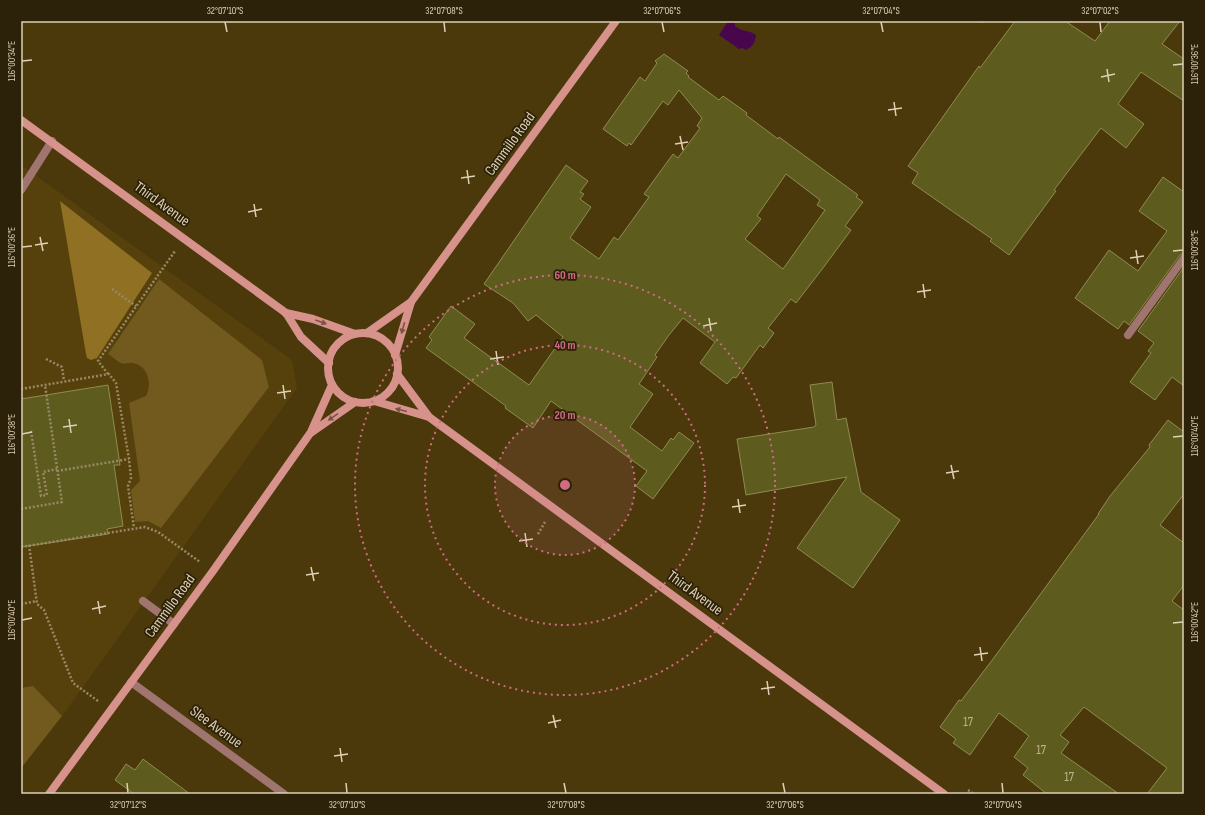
<svg xmlns="http://www.w3.org/2000/svg" width="1205" height="815" viewBox="0 0 1205 815" font-family="'Sofia Sans Condensed',sans-serif">
  <style>
    .built { fill: #56410c }
    .green { fill: #72591e }
    .forest { fill: #907023 }
    .water { fill: #48074c }
    .building { fill: #5e5b1e; stroke: #8f8c50; fill-rule: evenodd }
    .lines { fill: none; stroke-linecap: round; stroke-linejoin: round }
    .path { stroke: #998965; stroke-width: 2.5; stroke-dasharray: 2 2; stroke-linecap: butt }
    .service { stroke: #a0746f; stroke-width: 8 }
    .minor { stroke: #a0746f; stroke-width: 8 }
    .secondary { stroke: #d7928b; stroke-width: 8 }
    .oneway { fill: #795444 }
    .ticks { fill: none; stroke: #ded0b4; stroke-width: 1.5 }
    .ring { fill: none; stroke: #cf6b83; stroke-width: 2; stroke-dasharray: 2 4 }
    .labels { text-anchor: middle; dominant-baseline: central; stroke-width: 3.5; stroke-linejoin: round; paint-order: stroke }
    .number-label { font-size: 13px; fill: #beb38e }
    .street-label { font-size: 15px; fill: #ded0b4; stroke: #2c2109 }
    .centre { fill: #cf6b83; stroke: #2c2109; stroke-width: 2 }
    .ring-label { font-size: 12px; text-anchor: middle; font-weight: bold; fill: #cf6b83; stroke: #2c2109; stroke-width: 3.5; stroke-linejoin: round; paint-order: stroke }
    .neatline { fill: none; stroke: #ded0b4; stroke-width: 1.5 }
    .ticks-label { font-size: 10px; text-anchor: middle; fill: #ded0b4 }
  </style>
  <rect width="100%" height="100%" fill="#4b390c"/>
  <path class="built" d="M21,165L292,360L297,388L62,716L21,769Z"/>
  <g class="green">
    <path d="M159,279L262,360L269,387L161,528L148,521L135,522L131,490L140,481L129,403L146,396C152,385 149,366 133,363C129,362 124,365 121,363C116,361 112,356 108,354Z"/>
    <path d="M33,686L62,716L21,768V688Z"/>
  </g>
  <path class="forest" d="M60,201L152,273L97,358L91,360L87,358L86,354Z"/>
  <path class="water" d="M728,21L735,23V26C744,33 750,30 756,35C755,42 753,47 746,50L742,48L739,49L719,35Z"/>
  <g class="building">
    <path d="M1015,21H1065L1095,41L1110,21H1180L1162,44L1184,59V101L1141,72L1118,104L1144,124L1126,148L1101,128L1054,190L1056,191L1009,255L990,241L992,239L912,183L918,173L908,166L979,66L980,68Z"/>
    <path d="M664,54L688,71L686,73L689,76L688,77L719,100L723,96L747,113L746,115L778,139L779,137L858,195L856,197L863,202L845,226L851,230L823,268L796,303L791,299L768,328L774,333L763,348L760,345L736,378L733,377L727,384L700,363L715,342L683,318L669,335L655,355L657,357L639,384L653,394L630,427L662,451L671,438L673,440L679,432L694,443L653,499L636,486L647,471L551,401L533,428L505,408L506,406L426,348L432,340L429,337L451,306L475,324L464,338L529,385L563,337L536,315L528,321L513,303L484,284L566,165L588,181L580,192L584,194L580,199L591,207L570,238L599,259L614,237L618,240L649,197L644,194L673,154L678,158L700,128L697,126L702,118L679,90L668,105L663,101L631,145L629,143L627,146L603,129L640,77L645,81L657,63L655,61ZM786,174L820,200L817,205L825,210L783,269L745,239L761,219L757,216Z"/>
    <path d="M1163,177L1184,192V253L1180,255L1129,325L1124,321L1118,329L1075,298L1109,250L1138,271L1167,231L1139,211Z"/>
    <path d="M1184,267V386L1172,377L1155,400L1130,382L1151,353L1148,351L1154,343L1138,331Z"/>
    <path d="M832,382L837,420L846,418L861,492L900,520L853,588L797,548L847,477L746,495L737,439L814,427L816,425L810,385Z"/>
    <path d="M108,385L120,465H114L123,526L107,529L108,534L21,547V399Z"/>
    <path d="M1168,420L1184,432V494L1160,525L1184,543V585L1172,601L1184,610V794H1147L1167,768L1084,707L1060,735L1069,742L1061,753L1119,794H1047L1023,775L1028,768L1014,757L1029,736L999,713L970,755L953,743L956,739L940,727L959,700L961,701L993,659L1099,514H1098L1110,496L1150,447L1149,445Z"/>
    <path d="M143,759L190,794H134L115,780L126,764L135,770Z"/>
  </g>
  <g class="lines">
    <g class="path">
      <path d="M982,22L983,21"/>
      <path d="M112,289L136,306"/>
      <path d="M46,359L62,367L64,381"/>
      <path d="M108,374L98,361L175,251"/>
      <path d="M21,389L109,374L116,383L129,459L131,478L128,486L134,528"/>
      <path d="M31,431L41,496L47,495L43,472L57,469"/>
      <path d="M57,471L129,459"/>
      <path d="M21,509L62,502L45,385"/>
      <path d="M538,534L545,522"/>
      <path d="M29,545L37,604L44,610L73,683L98,701"/>
      <path d="M21,547L145,527L158,532L200,562"/>
      <path d="M21,604L37,601"/>
      <path d="M968,790L974,794"/>
    </g>
    <g class="service">
      <path d="M21,190L52,141"/>
      <path d="M1128,335L1184,258"/>
      <path d="M143,601L174,624"/>
    </g>
    <path class="minor" d="M131,682L284,794"/>
    <g class="secondary">
      <path d="M21,120L286,313L301,337L329,363"/>
      <path d="M286,313L313,319L355,334"/>
      <path d="M367,333L411,302L616,21"/>
      <circle cx="363" cy="368" r="35"/>
      <path d="M395,355L411,302"/>
      <path d="M397,374L429,417L944,794"/>
      <path d="M374,401L429,417"/>
      <path d="M312,432L355,402"/>
      <path d="M49,794L213,571L311,432L332,385"/>
    </g>
  </g>
  <defs><path id="oneway-solid" d="M-6-.8H1V-3.2L6.5 0L1 3.2V.8H-6Z"/></defs>
  <g class="oneway">
    <use href="#oneway-solid" transform="translate(321 322) rotate(20)"/>
    <use href="#oneway-solid" transform="translate(403 328) rotate(106)"/>
    <use href="#oneway-solid" transform="translate(401 410) rotate(-166)"/>
    <use href="#oneway-solid" transform="translate(333 417) rotate(146)"/>
  </g>
  <path class="ticks" d="M225,22L227,32M444,22L445,32M662,22L664,32M881,22L883,32M1100,22L1101,32M22,61L32,60M1173,65L1183,64M1107,69L1109,82M1101,77L1115,74M894,102L896,116M888,110L902,108M680,136L683,150M675,144L688,142M467,170L469,184M461,178L475,176M254,204L256,217M248,212L262,209M40,237L43,251M35,245L48,243M22,247L32,246M1136,250L1138,264M1173,251L1183,250M1130,258L1144,256M923,284L925,298M917,292L931,290M709,318L711,331M703,326L717,323M496,351L498,365M490,359L504,357M283,385L285,399M277,393L291,391M69,419L71,433M63,427L77,425M22,434L32,432M1173,437L1183,436M951,465L954,479M946,473L959,471M738,499L740,513M732,507L746,505M525,533L527,547M519,541L533,539M311,567L314,581M306,575L319,573M98,601L100,614M92,609L106,606M22,620L32,618M1173,623L1183,622M980,647L982,661M974,655L988,653M767,681L769,695M761,689L775,687M553,715L556,728M548,723L561,720M340,748L342,762M334,756L348,754M127,783L128,793M346,783L347,793M564,783L566,793M783,783L785,793M1002,783L1003,793"/>
  <circle cx="565" cy="485" r="70" fill="#cf6b83" fill-opacity=".12"/>
  <g class="ring">
    <circle cx="565" cy="485" r="70"/>
    <circle cx="565" cy="485" r="140"/>
    <circle cx="565" cy="485" r="210"/>
  </g>
  <g class="labels">
    <g class="number-label">
      <text x="968" y="722">17</text>
      <text x="1041" y="750">17</text>
      <text x="1069" y="777">17</text>
    </g>
    <g class="street-label">
      <text transform="translate(510 144) rotate(-54)">Cammillo Road</text>
      <text transform="translate(162 204) rotate(36)">Third Avenue</text>
      <text transform="translate(695 593) rotate(36)">Third Avenue</text>
      <text transform="translate(170 606) rotate(-54)">Cammillo Road</text>
      <text transform="translate(216 727) rotate(36)">Slee Avenue</text>
    </g>
  </g>
  <circle cx="565" cy="485" r="6" class="centre"/>
  <g class="ring-label">
    <text x="565" y="279">60 m</text>
    <text x="565" y="349">40 m</text>
    <text x="565" y="419">20 m</text>
  </g>
  <rect width="1205" height="815" fill="none" stroke="#2c2109" stroke-width="44"/>
  <rect x="22" y="22" width="1161" height="771" class="neatline"/>
  <g class="ticks-label">
    <text x="225" y="14">32°07'10"S</text>
    <text x="444" y="14">32°07'08"S</text>
    <text x="662" y="14">32°07'06"S</text>
    <text x="881" y="14">32°07'04"S</text>
    <text x="1100" y="14">32°07'02"S</text>
    <text transform="translate(11 61) rotate(-90)" y="4">116°00'34"E</text>
    <text transform="translate(1194 64) rotate(-90)" y="4">116°00'36"E</text>
    <text transform="translate(11 247) rotate(-90)" y="4">116°00'36"E</text>
    <text transform="translate(1194 250) rotate(-90)" y="4">116°00'38"E</text>
    <text transform="translate(11 434) rotate(-90)" y="4">116°00'38"E</text>
    <text transform="translate(1194 436) rotate(-90)" y="4">116°00'40"E</text>
    <text transform="translate(11 620) rotate(-90)" y="4">116°00'40"E</text>
    <text transform="translate(1194 622) rotate(-90)" y="4">116°00'42"E</text>
    <text x="128" y="808">32°07'12"S</text>
    <text x="347" y="808">32°07'10"S</text>
    <text x="566" y="808">32°07'08"S</text>
    <text x="785" y="808">32°07'06"S</text>
    <text x="1003" y="808">32°07'04"S</text>
  </g>
</svg>
